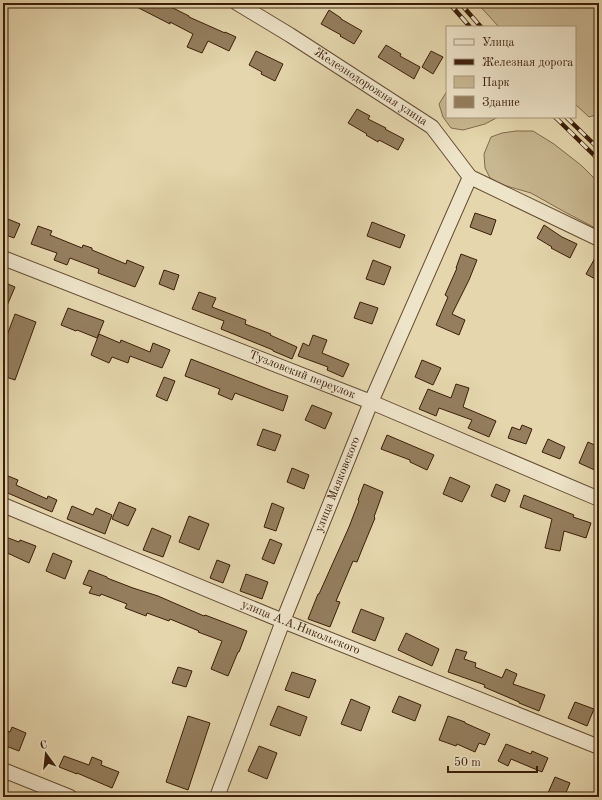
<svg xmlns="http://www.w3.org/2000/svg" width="602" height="800" viewBox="0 0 602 800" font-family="'Old Standard TT',serif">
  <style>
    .green { fill: #c8b791; stroke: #826a4d }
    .building { fill: #947e5e; stroke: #3c1e09 }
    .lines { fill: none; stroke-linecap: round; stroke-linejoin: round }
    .street-casing { stroke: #664c32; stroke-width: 16 }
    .street { stroke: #eee4ca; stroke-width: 14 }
    .rail-casing { stroke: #3c1e09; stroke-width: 4.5 }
    .rail { stroke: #eee4ca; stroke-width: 3; stroke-dasharray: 9; stroke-linecap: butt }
    .labels { text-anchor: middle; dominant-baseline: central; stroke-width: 3; stroke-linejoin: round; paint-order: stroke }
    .street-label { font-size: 12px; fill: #3c1e09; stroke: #eee4ca }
  </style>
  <rect width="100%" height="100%" fill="#e5d6ad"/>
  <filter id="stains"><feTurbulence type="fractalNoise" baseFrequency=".005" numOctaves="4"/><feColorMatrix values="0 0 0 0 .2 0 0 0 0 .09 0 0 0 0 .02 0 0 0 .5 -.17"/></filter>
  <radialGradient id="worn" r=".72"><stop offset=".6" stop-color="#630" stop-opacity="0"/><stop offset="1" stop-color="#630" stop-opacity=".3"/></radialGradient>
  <g class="green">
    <path d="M477,3H599V114L589,117L575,104V27H499Z"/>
    <path d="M447,91V117H498L485,124L463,130L451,128L443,117L439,104Z"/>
    <path d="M516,131H533L554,144L582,166L599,183V230L563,211L531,193L503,185L490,178L485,168L484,154L491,137L502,133Z"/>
  </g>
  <g class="building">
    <path d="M129,3H163L189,16V17L225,33V32L236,37L229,51L208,41L202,53L187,47L193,34L170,22V24Z"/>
    <path d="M329,10L341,18V19L362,31L354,44L340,36L341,35L321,24Z"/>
    <path d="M386,45L401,54L400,56L420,67L414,79L378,57Z"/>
    <path d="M256,51L283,64L275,81L261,74L262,72L249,65Z"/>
    <path d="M431,51L443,57L433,74L422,67Z"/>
    <path d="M357,109L370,116L368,119L386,128L385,129L404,139L398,150L379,140L378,142L366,135L367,134L348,123Z"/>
    <path d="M475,213L496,220L491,235L470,227Z"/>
    <path d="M3,217L20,224L14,238L3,234Z"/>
    <path d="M372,222L405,235L400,248L367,236Z"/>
    <path d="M544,225L562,237L577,244L570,258L551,248L552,247L537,238Z"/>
    <path d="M38,226L52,231L50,235L82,248L83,245L92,248V250L126,264L127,260L144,267L135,287L98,273L99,269L70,258L67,265L54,260L57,253L31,244Z"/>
    <path d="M599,251V281L586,274Z"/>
    <path d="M461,254L477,260L469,280L452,314L465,320L459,335L436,325L448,297L445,295L457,268H456Z"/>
    <path d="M373,260L391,267L384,285L366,279Z"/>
    <path d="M164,270L179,275L174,290L159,284Z"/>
    <path d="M3,282L15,287L3,315Z"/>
    <path d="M199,292L216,298L212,307L246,320L245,324L271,334L270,335L297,347L292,359L273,351V350L221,329L224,321L192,309Z"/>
    <path d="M360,302L378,308L372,324L354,318Z"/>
    <path d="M68,308L104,321L97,338L77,330L76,331L61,325Z"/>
    <path d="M15,314L36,322L15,380L3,376V346Z"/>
    <path d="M99,334L120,343L121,340L150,352L153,343L170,350L162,368L130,356L128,363L112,357L109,363L91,355Z"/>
    <path d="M313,335L327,340L322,353L349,364L343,377L327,370L328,367L298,356L303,343L309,346Z"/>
    <path d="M191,359L273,391L288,396L283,411L235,393L232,400L218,394L220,389L185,376Z"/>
    <path d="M422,360L441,368L433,385L415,377Z"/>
    <path d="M164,377L175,381L167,401L156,396Z"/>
    <path d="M456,384L469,388L463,407L496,421L489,437L468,428L472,420L439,408L436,416L419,409L428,389L451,398Z"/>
    <path d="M312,405L332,413L325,429L305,420Z"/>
    <path d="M522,425L532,429L526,444L508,438L512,427L520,430Z"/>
    <path d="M263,429L281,435L275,451L257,445Z"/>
    <path d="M387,435L434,455L427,470L410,462V460L381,449Z"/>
    <path d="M548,439L565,447L560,459L542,452Z"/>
    <path d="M588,442L599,447V472L579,463Z"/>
    <path d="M292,468L309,475L304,489L287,482Z"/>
    <path d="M3,474L18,480L16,485L47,499L48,496L57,500L52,512L3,491Z"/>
    <path d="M450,477L470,486L462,502L443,494Z"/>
    <path d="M364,484L383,492L374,517L375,518L363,547L357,562L353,561L336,601L340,602L330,627L308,619L318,594H319L349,527L359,501L358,500Z"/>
    <path d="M496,484L510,490L505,502L491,496Z"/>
    <path d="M524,495L574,515L573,517L591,523L586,538L564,531L560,551L545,548L552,519L520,507Z"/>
    <path d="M119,502L136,509L128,526L112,519Z"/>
    <path d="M272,503L284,508L276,531L264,527Z"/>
    <path d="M72,506L93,515L96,508L112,515L105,534L67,519Z"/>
    <path d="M189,516L209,524L199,550L179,542Z"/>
    <path d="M152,528L171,536L163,557L143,550Z"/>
    <path d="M3,536L19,542L20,540L36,546L29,563L3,551Z"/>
    <path d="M270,539L282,544L274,564L262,559Z"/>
    <path d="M53,553L72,561L65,579L46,571Z"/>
    <path d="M217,560L230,565L223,583L210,578Z"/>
    <path d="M89,570L107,577V578L133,588L158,596L204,616L205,615L247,631L239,652H238L228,676L211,669L222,641L198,632L199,631L170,619L169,621L147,613L146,616L125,608L127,604L101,594L100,596L89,593L92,587L83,584Z"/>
    <path d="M246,574L268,582L262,599L240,591Z"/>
    <path d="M361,609L384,618L375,641L352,632Z"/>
    <path d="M406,633L439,649L432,666L398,650Z"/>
    <path d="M456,649L467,652L464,659L476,663L475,667L502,678L506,669L517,674L513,684L545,695L539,711L519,703V702L484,687L485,685L448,672Z"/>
    <path d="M178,667L192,671L186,687L172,683Z"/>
    <path d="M292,672L316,680L309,698L285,690Z"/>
    <path d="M399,696L421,705L415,721L392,712Z"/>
    <path d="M351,699L370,707L361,731L341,724Z"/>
    <path d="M575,702L594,709L587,726L568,718Z"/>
    <path d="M278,706L307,717L300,736L270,725Z"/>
    <path d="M188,716L210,723L188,790L166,782Z"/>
    <path d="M448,716L465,722V723L490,734L485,745L479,743L475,752L457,744L456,746L439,740Z"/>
    <path d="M12,727L26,733L19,751L3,745V729L10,732Z"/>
    <path d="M506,744L531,754L532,751L548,758L542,772L511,759L508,766L498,761Z"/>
    <path d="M259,746L277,753L267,779L248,771Z"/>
    <path d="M64,756L89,765L92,757L102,761L101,765L119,772L112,788L77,773V774L59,767Z"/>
    <path d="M555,777L570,783L564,797H558L548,793Z"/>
  </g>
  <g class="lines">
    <g class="street-casing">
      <g id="street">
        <path id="s1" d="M237,3L290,35L432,127L470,177L599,239"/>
        <path id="s2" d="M3,258L371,402L599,499"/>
        <path id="s3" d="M3,505L283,621L599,747"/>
        <path d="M3,770L70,797"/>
        <path id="s4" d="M217,797L283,621L371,402L470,177"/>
      </g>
    </g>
    <use href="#street" class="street"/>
    <g class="rail-casing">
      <g id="rail">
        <path d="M449,3L470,27"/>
        <path d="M460,3L481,27"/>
        <path d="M555,117L599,160"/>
        <path d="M566,117L599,149"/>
      </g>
    </g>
    <use href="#rail" class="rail"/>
  </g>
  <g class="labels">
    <g class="street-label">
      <text stroke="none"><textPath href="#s1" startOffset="158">Железнодорожная улица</textPath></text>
      <text stroke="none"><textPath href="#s2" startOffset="321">Тузловский переулок</textPath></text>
      <text stroke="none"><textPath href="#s4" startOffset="335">улица Маяковского</textPath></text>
      <text stroke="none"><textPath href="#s3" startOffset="322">улица А.А.Никольского</textPath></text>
    </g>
  </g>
  <rect width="602" height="800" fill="none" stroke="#e5d6ad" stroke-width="16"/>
  <rect x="4" y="4" width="594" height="792" fill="none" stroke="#3c1e09" stroke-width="2"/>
  <rect x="8" y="8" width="586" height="784" fill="none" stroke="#3c1e09"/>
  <rect x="446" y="26" width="130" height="92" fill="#eee4ca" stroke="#a7957d"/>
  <rect x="454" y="39" width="20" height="6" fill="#eee4ca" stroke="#a7957d"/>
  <text x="482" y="46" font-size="12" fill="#3c1e09">Улица</text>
  <rect x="454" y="59" width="20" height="6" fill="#3c1e09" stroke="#a7957d"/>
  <text x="482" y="66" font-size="12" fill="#3c1e09">Железная дорога</text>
  <rect x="454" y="76" width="20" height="12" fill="#c8b791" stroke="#a7957d"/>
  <text x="482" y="86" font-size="12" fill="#3c1e09">Парк</text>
  <rect x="454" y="96" width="20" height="12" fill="#947e5e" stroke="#a7957d"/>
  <text x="482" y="106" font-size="12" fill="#3c1e09">Здание</text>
  <g transform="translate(46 754) rotate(345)" stroke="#eee4ca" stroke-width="3" paint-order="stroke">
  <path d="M0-3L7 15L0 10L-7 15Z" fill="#3c1e09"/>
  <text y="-6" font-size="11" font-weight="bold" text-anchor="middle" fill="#3c1e09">С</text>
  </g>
  <path d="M448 766v6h89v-6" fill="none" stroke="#3c1e09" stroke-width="2"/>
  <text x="454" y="766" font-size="12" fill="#3c1e09" stroke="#eee4ca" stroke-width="3" paint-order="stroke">50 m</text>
  <rect width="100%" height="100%" filter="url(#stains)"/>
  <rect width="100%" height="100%" fill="url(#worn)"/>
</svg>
